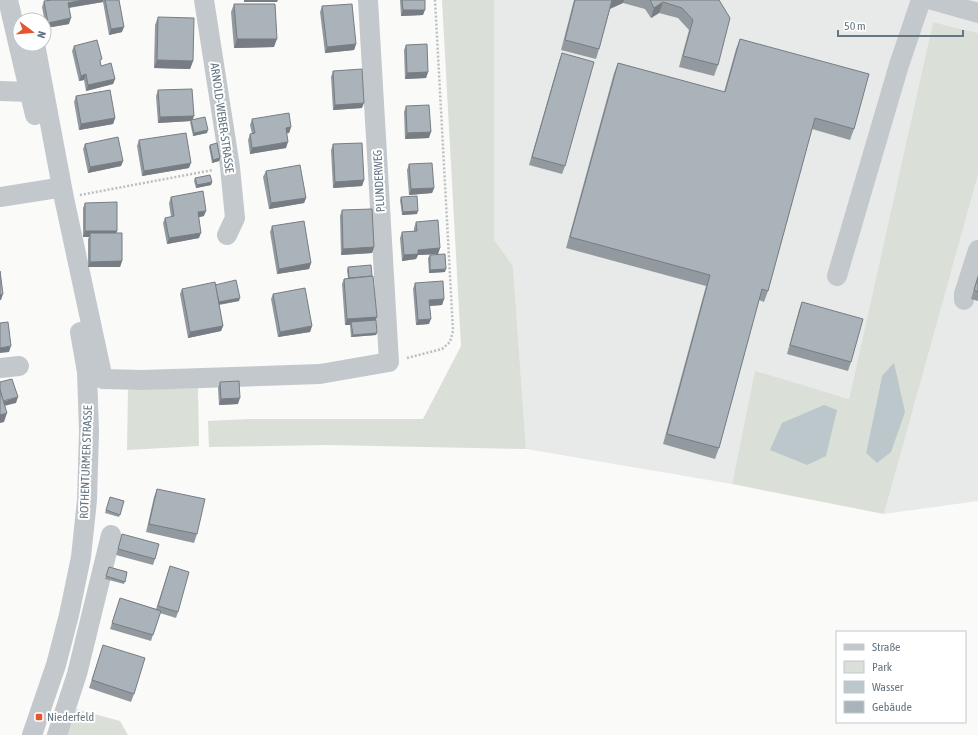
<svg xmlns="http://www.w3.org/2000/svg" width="978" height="735" viewBox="0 0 978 735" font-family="'Asap Condensed',sans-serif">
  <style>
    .built { fill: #e8e9e9 }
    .green { fill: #dadfd7; fill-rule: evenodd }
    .water { fill: #bbc7cb }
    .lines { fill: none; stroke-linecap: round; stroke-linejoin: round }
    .path { stroke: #bbbfc2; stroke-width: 2.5; stroke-dasharray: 2 2; stroke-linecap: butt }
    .minor { stroke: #c3c8cc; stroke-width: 20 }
    .wall { fill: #929a9f }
    .shaded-wall { fill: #777d82 }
    .building { fill: #aab3b9; stroke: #777d82 }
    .poi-dot { fill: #e4572e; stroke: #fff; stroke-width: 1.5 }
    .labels { text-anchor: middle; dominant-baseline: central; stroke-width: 4; stroke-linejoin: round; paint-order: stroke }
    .street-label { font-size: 12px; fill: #657683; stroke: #fff }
    .poi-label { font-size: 12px; fill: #657683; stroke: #fff; text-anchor: start }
  </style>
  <rect width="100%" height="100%" fill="#fafaf8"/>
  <g class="built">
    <path d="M494,0H978V33L933,22L849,399L755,372L732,484L526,449L513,266L494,241Z"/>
    <path d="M978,175V501L884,514Z"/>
  </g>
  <g class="green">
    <path d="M442,0H494V240L513,266L526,449L328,445L209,447L208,421L251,419H423L461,346Z"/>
    <path d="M933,22L978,33V175L884,514L732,484L755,371L849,399ZM882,376L877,463L866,453Z"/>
    <path d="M198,388L199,446L127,450L128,390Z"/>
    <path d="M76,709L120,721L128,735H67Z"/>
  </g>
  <g class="water">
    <path d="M894,363L905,412L891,452L877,463L866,453L882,376Z"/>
    <path d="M824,405L837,410L826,456L807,465L770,450L782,423Z"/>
  </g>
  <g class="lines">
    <g class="path">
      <path d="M80,195L213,170"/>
      <path d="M407,358L442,349L450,342L453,331L435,0"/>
    </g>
    <g class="minor">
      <path d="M8,0L35,115"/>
      <path d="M204,0L230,167L235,218L227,235"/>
      <path d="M932,0L978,13"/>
      <path d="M35,44L64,198L103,379L142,380L320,374L389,362L368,0"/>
      <path d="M0,91L30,92"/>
      <path d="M0,197L51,189"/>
      <path d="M837,276L899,65L921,0"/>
      <path d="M964,300V294L978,250"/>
      <path d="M0,368L19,366"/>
      <path d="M32,735L56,665L69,615L81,557L87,500L89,431L87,372L80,332"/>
      <path d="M57,735L77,674L111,535"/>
    </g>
  </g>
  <g class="wall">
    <path d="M52,0H119L122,32L109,35L103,2L69,8V24L46,28L42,7L44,1Z"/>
    <path d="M400,0H425L423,15L401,16Z"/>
    <path d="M574,0H719L718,65L714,76L679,67L689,30L678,18L659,13L651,18L645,9L623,3L610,9L599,49L596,59L561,50Z"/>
    <path d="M234,4L274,47L234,48L231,12Z"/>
    <path d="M322,6L356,44L354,50L325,53L320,12Z"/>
    <path d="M158,17L193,61L190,69L154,68L155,25Z"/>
    <path d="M740,39L854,129L850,140L812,129L768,291L764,302L759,300L719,448L715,459L663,444L706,286L566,248L614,73L618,63L724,92L736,49Z"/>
    <path d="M406,45L428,72L426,78L405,79L404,50Z"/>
    <path d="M74,46L100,63L101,66L115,79L113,84L86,91L84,80L79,81L72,51Z"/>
    <path d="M562,53L565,166L562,174L529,165L559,61Z"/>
    <path d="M333,71L362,108L333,110L331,77Z"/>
    <path d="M158,90L194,116L192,120L207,133L193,136L190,122L191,121L158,123L156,96Z"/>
    <path d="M76,96L115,118L113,124L79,130L74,102Z"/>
    <path d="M406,106L429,138L405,139L404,112Z"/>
    <path d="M252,119L291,127L289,133H287L286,148L250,154L248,140L250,134H252L250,125Z"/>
    <path d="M139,140L189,168L142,176L137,146Z"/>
    <path d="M85,144L123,161L121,166L88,173L83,149Z"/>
    <path d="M333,144L364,180L362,186L333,188L331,150Z"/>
    <path d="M210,145L220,158L219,161L212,163L209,147Z"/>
    <path d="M409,164L434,188L432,193L409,195L407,170Z"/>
    <path d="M266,171L306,198L304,203L269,209L263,177Z"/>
    <path d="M195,178L212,182L211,185L196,188L194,181Z"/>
    <path d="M171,197L204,216L198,217L199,238L167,244L163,223L165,218L171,217L169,203Z"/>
    <path d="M401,197L417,214L402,215L400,200Z"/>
    <path d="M85,203L117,231L116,233L122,261L120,267H88V239L89,237H83V208Z"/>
    <path d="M342,210L374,247L372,253L341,255L340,216Z"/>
    <path d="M416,222L440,248L438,254L418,255L416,259L402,261L400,238L402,232L414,231V228Z"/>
    <path d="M272,226L311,263L309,269L277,274L270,232Z"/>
    <path d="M430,255L445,272L429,273L428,258Z"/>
    <path d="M348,267L377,317L376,320V335L351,337L350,325H345L342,284L344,279L348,278L347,270Z"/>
    <path d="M978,275V301L971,299Z"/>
    <path d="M415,283L444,299L442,305L430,306L429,324L416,325L413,289Z"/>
    <path d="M215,285L239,301L219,305L223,326L221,331L188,338L180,294L182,289Z"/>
    <path d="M273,294L312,326L310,332L278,337L271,299Z"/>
    <path d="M802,302L851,362L848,371L787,354L799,310Z"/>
    <path d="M220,382L238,404L219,405L218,388Z"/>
    <path d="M157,489L197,534L194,543L146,532L154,497Z"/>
    <path d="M110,497L124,501L119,517L105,513Z"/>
    <path d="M122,534L155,559L153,565L116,555Z"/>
    <path d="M170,566L178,612L176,618L160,613L151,641L110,629L120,598L156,609Z"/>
    <path d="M109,567L127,572L124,584L105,579Z"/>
    <path d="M103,645L134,694L131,702L89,688Z"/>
  </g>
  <g class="shaded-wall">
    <path d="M83,0H103V2L66,8L68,3Z"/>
    <path d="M244,0H278L277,2H244Z"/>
    <path d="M612,0H624L623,3L609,9Z"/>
    <path d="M663,2L659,13L651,18L654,8Z"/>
    <path d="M403,10H425L423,15L401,16Z"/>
    <path d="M71,18L69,24L46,28L48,23Z"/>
    <path d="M124,27L122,32L109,35L111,29Z"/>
    <path d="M237,39H277L274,47L234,48Z"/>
    <path d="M356,44L354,50L325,53L327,47Z"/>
    <path d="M157,60L193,61L190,69L154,68Z"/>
    <path d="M428,72L426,78L405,79L407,73Z"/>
    <path d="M86,74L84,80L79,81L81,76Z"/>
    <path d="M115,79L113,84L86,91L88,85Z"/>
    <path d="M364,103L362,108L333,110L335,105Z"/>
    <path d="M194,116L192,121L191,120V121L158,123L160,117Z"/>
    <path d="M115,118L113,124L79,130L81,124Z"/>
    <path d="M291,127L289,133L284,134L286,128Z"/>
    <path d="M208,130L207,133L193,136L194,133Z"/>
    <path d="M431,132L429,138L405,139L407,133Z"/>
    <path d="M288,142L286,148L250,154L252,148Z"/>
    <path d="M220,158L219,161L212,163L213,160Z"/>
    <path d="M123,161L121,166L88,173L90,167Z"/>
    <path d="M191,163L189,168L142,176L144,171Z"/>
    <path d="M364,180L362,186L333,188L335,182Z"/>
    <path d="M212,182L211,185L196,188L197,185Z"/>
    <path d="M434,188L432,193L409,195L411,189Z"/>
    <path d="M306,198L304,203L269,209L271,203Z"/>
    <path d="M206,211L204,216L196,218L198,212Z"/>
    <path d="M418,211L417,214L402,215L403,212Z"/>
    <path d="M85,231H117L115,236L90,233L89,237H83Z"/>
    <path d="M201,233L199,238L167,244L169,238Z"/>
    <path d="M374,247L372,253L341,255L343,249Z"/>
    <path d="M440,248L438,254L418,255L416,259L402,261L404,255L418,250Z"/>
    <path d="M122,261L120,267H88L90,262Z"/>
    <path d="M311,263L309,269L277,274L279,269Z"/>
    <path d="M446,269L445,272L429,273L430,270Z"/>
    <path d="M3,294L1,300H0V295Z"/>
    <path d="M240,298L239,301L216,305L217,302Z"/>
    <path d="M444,299L442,305L427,306L429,300Z"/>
    <path d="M377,317L375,322H351L350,325H345L347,319Z"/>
    <path d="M431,319L429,324L416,325L418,320Z"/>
    <path d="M223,326L221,331L188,338L190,332Z"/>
    <path d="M312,326L310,332L278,337L280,332Z"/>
    <path d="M377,333L376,335L351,337L353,335Z"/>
    <path d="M11,346L9,352L0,353V348Z"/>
    <path d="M18,397L16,403L0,407L2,402Z"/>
    <path d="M240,398L238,404L219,405L221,399Z"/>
    <path d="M7,413L4,422L0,423V415Z"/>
  </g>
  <g class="building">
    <path d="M52,0H83L68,3L71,18L48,23L44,1Z"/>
    <path d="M105,0H119L124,27L111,29Z"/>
    <path d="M402,0H425V10H403Z"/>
    <path d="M575,0H612L599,49L565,40Z"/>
    <path d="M650,0H719L730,18L718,65L683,56L693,20L682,8L663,2L654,8Z"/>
    <path d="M234,4H275L277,39H237Z"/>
    <path d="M352,4L356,44L327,47L322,6Z"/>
    <path d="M158,17L194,18L193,61L157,60Z"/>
    <path d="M740,39L869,74L854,129L815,118L768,291L762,289L719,448L667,434L710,275L570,237L618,63L725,92Z"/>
    <path d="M97,40L102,59L100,60L101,66L111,63L115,79L88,85L86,74L81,76L74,46Z"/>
    <path d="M427,44L428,72L407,73L406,45Z"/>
    <path d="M562,53L594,62L565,166L532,157Z"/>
    <path d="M362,69L364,103L335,105L333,71Z"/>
    <path d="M192,89L194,116L160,117L158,90Z"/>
    <path d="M110,90L115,118L81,124L76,96Z"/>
    <path d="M429,105L431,132L407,133L406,106Z"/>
    <path d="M289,113L291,127L286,128L288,142L252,148L250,134L255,133L252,119Z"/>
    <path d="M205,117L208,130L194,133L191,120Z"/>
    <path d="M186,133L191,163L144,171L139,140Z"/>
    <path d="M118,137L123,161L90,167L85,144Z"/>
    <path d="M217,143L220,158L213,160L210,145Z"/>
    <path d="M362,143L364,180L335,182L333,144Z"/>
    <path d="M432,163L434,188L411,189L409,164Z"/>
    <path d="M300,165L306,198L271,203L266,171Z"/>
    <path d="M210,175L212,182L197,185L195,178Z"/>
    <path d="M203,191L206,211L198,212L201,233L169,238L165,218L174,216L171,197Z"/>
    <path d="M417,196L418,211L403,212L401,197Z"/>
    <path d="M117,202V231H85V203Z"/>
    <path d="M372,209L374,247L343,249L342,210Z"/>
    <path d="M438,220L440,248L418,250V254L404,255L402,232L417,231L416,222Z"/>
    <path d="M304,221L311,263L279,269L272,226Z"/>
    <path d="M90,233H122V261L90,262Z"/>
    <path d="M445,254L446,269L430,270V255Z"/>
    <path d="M371,265L372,276L349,278L348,267Z"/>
    <path d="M0,271L3,294L0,295Z"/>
    <path d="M373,276L377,317L347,319L344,279Z"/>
    <path d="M978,277V292L974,290Z"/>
    <path d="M236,280L240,298L219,302L215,285Z"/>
    <path d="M443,281L444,299L429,300L431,319L418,320L415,283Z"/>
    <path d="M215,282L223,326L190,332L182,289Z"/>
    <path d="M305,288L312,326L280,332L273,294Z"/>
    <path d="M802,302L863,319L851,362L790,345Z"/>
    <path d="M376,320L377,333L353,335L351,322Z"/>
    <path d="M8,322L11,346L0,348V323Z"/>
    <path d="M12,379L18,397L3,401L0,390V382Z"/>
    <path d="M239,381L240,398L221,399L220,382Z"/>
    <path d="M0,390L7,413L0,415Z"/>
    <path d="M157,489L205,499L197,534L149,524Z"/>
    <path d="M110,497L124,501L120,515L106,510Z"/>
    <path d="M122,534L159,544L155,559L118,549Z"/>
    <path d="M170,566L189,572L178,612L158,606Z"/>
    <path d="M109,567L127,572L125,582L106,576Z"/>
    <path d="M120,598L161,611L153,635L112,623Z"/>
    <path d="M103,645L145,658L134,694L92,680Z"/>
  </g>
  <rect class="poi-dot" x="35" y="713" width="8" height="8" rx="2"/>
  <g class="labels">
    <g class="street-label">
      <text transform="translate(222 118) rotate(82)">ARNOLD-WEBER-STRASSE</text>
      <text transform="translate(379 181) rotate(-93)">PLUNDERWEG</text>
      <text transform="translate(86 462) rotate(-88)">ROTHENTURMER STRASSE</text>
    </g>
    <g class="poi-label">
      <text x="47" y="717">Niederfeld</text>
    </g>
  </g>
  <rect x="836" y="631" width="130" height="92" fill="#ffffff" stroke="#c1c8cd"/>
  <rect x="844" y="644" width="20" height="6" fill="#c3c8cc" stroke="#c1c8cd"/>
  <text x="872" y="651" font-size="12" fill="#657683">Straße</text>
  <rect x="844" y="661" width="20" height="12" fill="#dadfd7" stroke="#c1c8cd"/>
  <text x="872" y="671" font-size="12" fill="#657683">Park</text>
  <rect x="844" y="681" width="20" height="12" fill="#bbc7cb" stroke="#c1c8cd"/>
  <text x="872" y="691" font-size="12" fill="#657683">Wasser</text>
  <rect x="844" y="701" width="20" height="12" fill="#aab3b9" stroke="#c1c8cd"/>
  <text x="872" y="711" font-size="12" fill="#657683">Gebäude</text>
  <g transform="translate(32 32) rotate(106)"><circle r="19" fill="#ffffff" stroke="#c1c8cd"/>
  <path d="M0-3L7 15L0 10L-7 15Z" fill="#e4572e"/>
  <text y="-6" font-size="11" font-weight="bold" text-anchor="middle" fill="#657683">N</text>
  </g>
  <path d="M838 30v6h125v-6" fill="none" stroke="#657683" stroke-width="2"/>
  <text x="844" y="30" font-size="12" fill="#657683" stroke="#ffffff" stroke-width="3" paint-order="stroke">50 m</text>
</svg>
